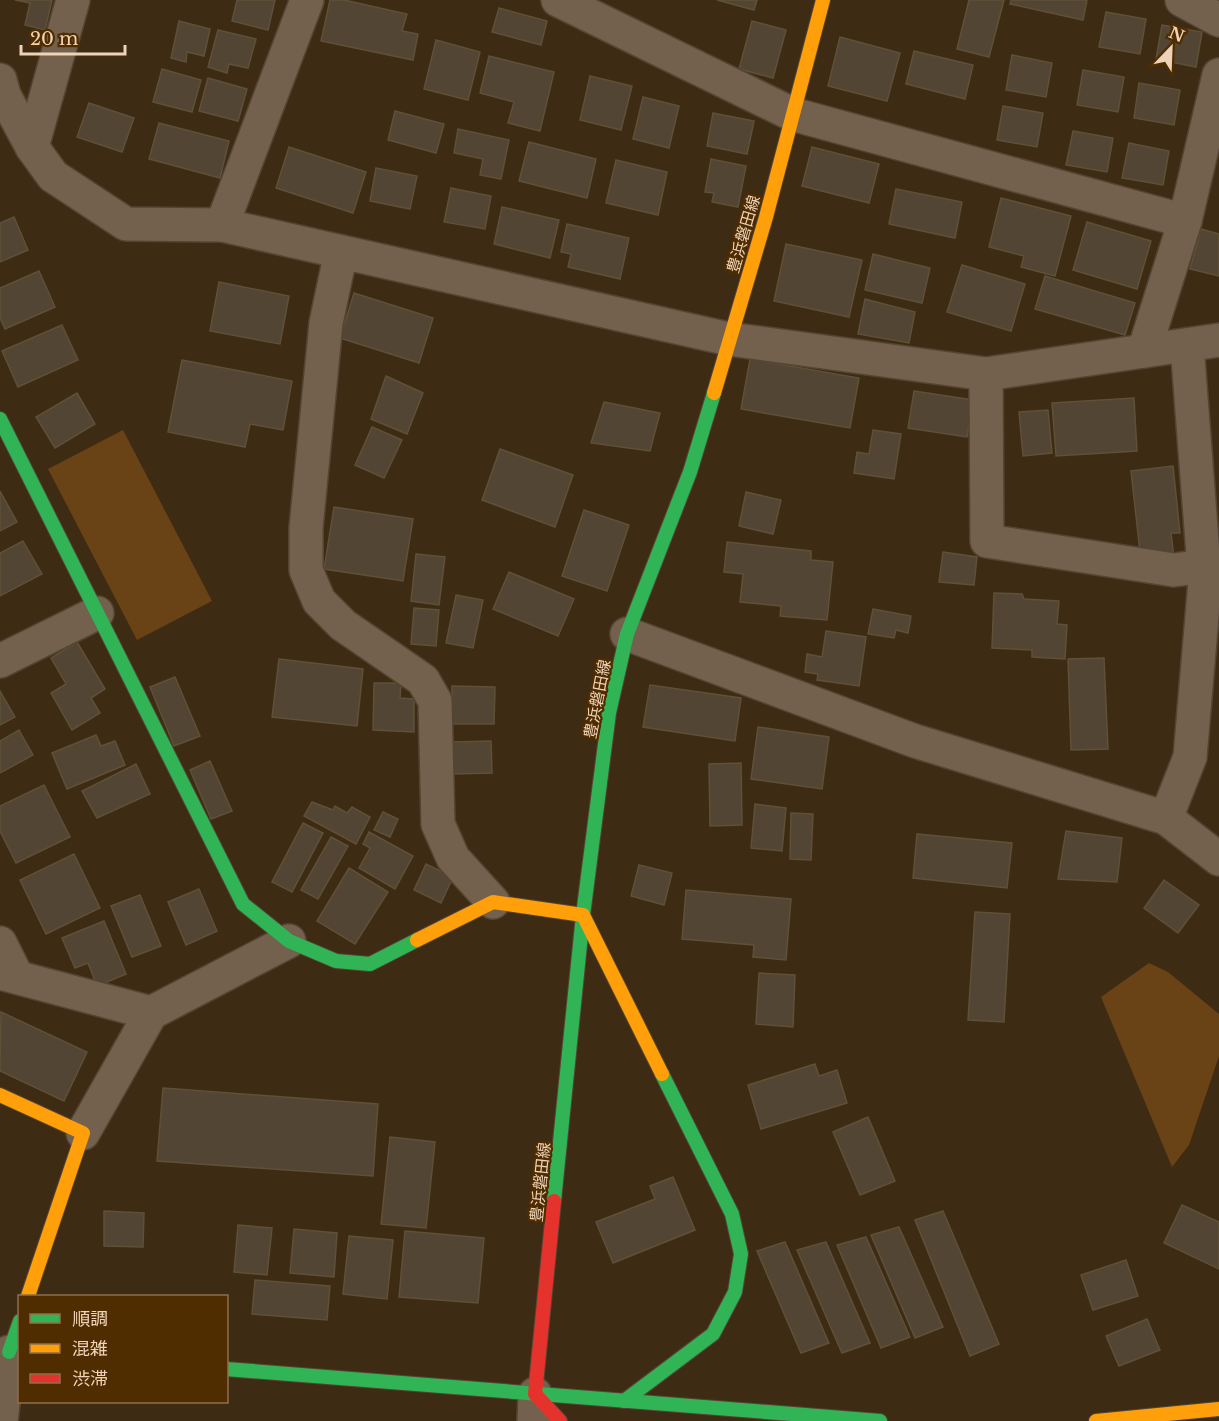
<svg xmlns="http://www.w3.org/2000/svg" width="1219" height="1421" viewBox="0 0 1219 1421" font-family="'Libre Baskerville','Noto Sans JP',serif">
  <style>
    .green { fill: #694216 }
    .building { fill: #524533; stroke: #5f5038; stroke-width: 1.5 }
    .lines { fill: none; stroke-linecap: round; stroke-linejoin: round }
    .street-casing { stroke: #544433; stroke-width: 36 }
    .fast-casing { stroke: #544433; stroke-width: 16 }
    .slow-casing { stroke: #544433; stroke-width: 16 }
    .jam-casing { stroke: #544433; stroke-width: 16 }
    .street { stroke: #73614e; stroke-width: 33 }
    .fast { stroke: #30b455; stroke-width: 14 }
    .slow { stroke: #ff9f0a; stroke-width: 14 }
    .jam { stroke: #e5322d; stroke-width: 14 }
    .labels { text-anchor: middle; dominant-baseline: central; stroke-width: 4.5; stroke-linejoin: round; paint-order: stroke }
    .street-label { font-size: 16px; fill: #eed3b9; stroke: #502d01 }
  </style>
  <rect width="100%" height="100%" fill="#3e2b13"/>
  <g class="green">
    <path d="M123,430L212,601L137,640L48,469Z"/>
    <path d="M1149,963L1168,972L1219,1014V1056L1189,1145L1172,1167L1101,997Z"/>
  </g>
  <g class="building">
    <path d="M15,0H52L45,30L25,25L30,3Z"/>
    <path d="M237,0H275L268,30L232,21Z"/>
    <path d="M330,0H344L407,14L402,31L418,34L413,60L321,41Z"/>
    <path d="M717,0H757L754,10Z"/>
    <path d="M969,0H1004L989,57L957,49Z"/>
    <path d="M1011,0H1087L1083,20L1010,4Z"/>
    <path d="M499,8L547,21L541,45L492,32Z"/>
    <path d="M1106,12L1146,19L1140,54L1099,47Z"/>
    <path d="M179,21L210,29L204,56L187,52L186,62L171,58Z"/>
    <path d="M752,21L786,30L773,78L739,69Z"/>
    <path d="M1162,25L1202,32L1196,67L1156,59Z"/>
    <path d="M218,30L256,39L248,68L229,64L227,73L208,67Z"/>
    <path d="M840,37L900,53L887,101L828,86Z"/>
    <path d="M436,40L480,52L468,100L424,89Z"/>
    <path d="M914,51L973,65L965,99L906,84Z"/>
    <path d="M1012,55L1052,63L1046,97L1006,90Z"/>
    <path d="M489,56L554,72L540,131L508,123L514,102L480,93Z"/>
    <path d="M162,69L201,80L192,112L153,102Z"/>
    <path d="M1083,70L1124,77L1118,112L1077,105Z"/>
    <path d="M590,76L632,86L621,130L580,120Z"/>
    <path d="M208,78L247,89L238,121L199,111Z"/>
    <path d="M1139,83L1180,90L1174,125L1134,118Z"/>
    <path d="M643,97L679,106L669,148L633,139Z"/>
    <path d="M89,103L134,118L122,152L77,137Z"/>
    <path d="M1003,106L1043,113L1037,147L997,140Z"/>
    <path d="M395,111L444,124L436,153L388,140Z"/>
    <path d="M713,113L754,121L747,154L707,146Z"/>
    <path d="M159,123L229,141L220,178L149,159Z"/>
    <path d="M458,129L509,140L501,179L480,175L483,159L454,153Z"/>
    <path d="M1073,131L1113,138L1107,172L1066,165Z"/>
    <path d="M529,142L596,159L587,198L519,181Z"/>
    <path d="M1129,143L1169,151L1163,185L1122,178Z"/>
    <path d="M289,147L366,172L353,213L276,188Z"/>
    <path d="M812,147L879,164L869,203L802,186Z"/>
    <path d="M711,159L746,166L738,207L712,202L714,193L705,192Z"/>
    <path d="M616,160L667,172L658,215L606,203Z"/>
    <path d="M376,168L417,176L410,209L370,201Z"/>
    <path d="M451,188L491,196L485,229L444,222Z"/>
    <path d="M896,189L962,202L955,238L889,224Z"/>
    <path d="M1001,198L1071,216L1055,276L1021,267L1024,256L989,247Z"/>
    <path d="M502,207L559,220L550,258L494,244Z"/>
    <path d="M14,217L28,250L0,262V223Z"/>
    <path d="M1087,222L1151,241L1137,289L1073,270Z"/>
    <path d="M567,224L629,238L620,279L568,267L571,254L561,252Z"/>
    <path d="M1201,229L1219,234V276L1190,269Z"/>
    <path d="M786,244L862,260L849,317L774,301Z"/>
    <path d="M873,254L930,268L922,303L865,290Z"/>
    <path d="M962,265L1025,284L1011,331L947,312Z"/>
    <path d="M39,271L55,307L5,329L0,318V288Z"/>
    <path d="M1045,276L1135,303L1125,335L1035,309Z"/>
    <path d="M219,282L289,296L280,344L210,331Z"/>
    <path d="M354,293L433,318L419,363L340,338Z"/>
    <path d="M865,299L915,312L909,343L858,334Z"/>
    <path d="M62,325L78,360L18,387L2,351Z"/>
    <path d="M750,359L859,378L850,428L741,409Z"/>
    <path d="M182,360L292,381L283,430L250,424L245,447L168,432Z"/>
    <path d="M386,376L423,393L407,434L371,419Z"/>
    <path d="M914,391L973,400L967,437L908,428Z"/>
    <path d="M77,393L95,424L55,448L36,417Z"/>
    <path d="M1134,398L1137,451L1056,456L1052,403Z"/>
    <path d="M604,402L660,413L650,451L591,443Z"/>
    <path d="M1048,410L1052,453L1023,456L1019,412Z"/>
    <path d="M372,427L402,440L384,478L355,465Z"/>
    <path d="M873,430L901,434L894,479L854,473L857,452L869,454Z"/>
    <path d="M500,449L573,475L555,527L482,500Z"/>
    <path d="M1173,466L1180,533H1171L1174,558L1141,561L1131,471Z"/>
    <path d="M0,491L17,522L0,531Z"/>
    <path d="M746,492L781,500L773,534L739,526Z"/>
    <path d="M334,507L413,519L403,581L324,569Z"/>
    <path d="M584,510L629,525L607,591L562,576Z"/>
    <path d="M23,541L42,574L0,596V553Z"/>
    <path d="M727,542L811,551V560L833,562L827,620L780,616L781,606L740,602L743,574L724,572Z"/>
    <path d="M943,552L977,557L974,585L939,582Z"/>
    <path d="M416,554L445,557L439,605L411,601Z"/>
    <path d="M509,572L574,599L558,636L493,609Z"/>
    <path d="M994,593L1022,594L1024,599L1059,601L1057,624L1067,625L1065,659L1032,657V650L992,648Z"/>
    <path d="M456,595L483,600L473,648L446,643Z"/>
    <path d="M414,608L439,610L436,646L411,644Z"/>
    <path d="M873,609L911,616L908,633L896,630L894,638L868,634Z"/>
    <path d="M826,631L866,637L859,686L817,680L818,674L805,672L807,654L822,657Z"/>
    <path d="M77,642L105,689L91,698L100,713L72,730L51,693L66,684L51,658Z"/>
    <path d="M1104,658L1108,749L1071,750L1068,659Z"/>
    <path d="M279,659L363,669L357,726L272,717Z"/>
    <path d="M175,677L200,736L174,746L150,687Z"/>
    <path d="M374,683H401L400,698L414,699V732L373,730Z"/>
    <path d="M650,685L741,698L735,741L643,727Z"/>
    <path d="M452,686L495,687L494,724H451Z"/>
    <path d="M0,691L15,717L0,725Z"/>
    <path d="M758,727L829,737L822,789L751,779Z"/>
    <path d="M19,730L33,755L0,773V741Z"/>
    <path d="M96,735L101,746L115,741L125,765L67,789L52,753Z"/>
    <path d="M491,741L492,773L453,774V742Z"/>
    <path d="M210,761L232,811L211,819L190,770Z"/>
    <path d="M741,763L742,825L710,826L709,764Z"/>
    <path d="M136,764L150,794L97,818L82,791Z"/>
    <path d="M44,785L70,837L16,863L0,831V806Z"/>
    <path d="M312,802L333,810L335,806L347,813L352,807L370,817L356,844L304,816Z"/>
    <path d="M755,804L786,808L782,851L751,848Z"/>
    <path d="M383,812L398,819L390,837L374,830Z"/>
    <path d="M791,813L813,814L811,860L790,859Z"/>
    <path d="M303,823L323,833L292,892L272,882Z"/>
    <path d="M1066,831L1122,838L1117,882L1058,879Z"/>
    <path d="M369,832L413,856L395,889L359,868L370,848L363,844Z"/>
    <path d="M917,834L1012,843L1007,888L913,878Z"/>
    <path d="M331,837L348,846L318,899L301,890Z"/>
    <path d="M74,854L100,908L46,934L20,880Z"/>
    <path d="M426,864L453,877L441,903L414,890Z"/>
    <path d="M639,865L672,873L664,905L631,896Z"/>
    <path d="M349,868L388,892L355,944L317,921Z"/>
    <path d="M1164,880L1199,905L1178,933L1144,908Z"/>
    <path d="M199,889L217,931L186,945L168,902Z"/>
    <path d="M686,890L791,899L786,960L753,957L754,945L682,939Z"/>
    <path d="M140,895L161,946L132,957L111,906Z"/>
    <path d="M975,912L1010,914L1004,1022L968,1020Z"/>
    <path d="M104,921L126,974L97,986L88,963L75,968L62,938Z"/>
    <path d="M759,973L795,975L793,1027L756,1024Z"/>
    <path d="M1,1012L87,1052L64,1101L0,1071Z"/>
    <path d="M815,1064L819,1076L837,1070L847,1103L761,1129L748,1085Z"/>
    <path d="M163,1088L378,1104L373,1176L157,1161Z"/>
    <path d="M868,1117L895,1181L860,1195L833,1132Z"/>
    <path d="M390,1137L435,1142L426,1228L381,1224Z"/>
    <path d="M673,1177L695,1230L613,1263L596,1222L655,1199L650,1186Z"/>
    <path d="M1182,1205L1219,1222V1269L1164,1243Z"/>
    <path d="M104,1211L144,1213L143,1247L104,1246Z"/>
    <path d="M943,1211L999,1344L970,1356L915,1220Z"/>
    <path d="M238,1225L272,1228L267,1275L234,1272Z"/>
    <path d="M899,1227L943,1327L915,1338L871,1235Z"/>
    <path d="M294,1229L337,1233L334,1277L290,1273Z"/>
    <path d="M405,1231L484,1238L478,1303L399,1297Z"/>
    <path d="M349,1236L393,1240L387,1299L343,1294Z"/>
    <path d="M866,1237L910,1337L881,1348L837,1245Z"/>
    <path d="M785,1242L829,1343L801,1353L757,1251Z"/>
    <path d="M826,1242L870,1343L842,1353L797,1250Z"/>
    <path d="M1126,1260L1138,1296L1093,1310L1081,1275Z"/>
    <path d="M255,1280L330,1286L327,1320L252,1314Z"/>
    <path d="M1147,1319L1160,1350L1119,1366L1106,1336Z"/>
  </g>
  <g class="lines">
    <g class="street-casing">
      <g id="street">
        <path d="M558,0L792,114L1185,221"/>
        <path d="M1182,0L1219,20"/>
        <path d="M0,80L4,95L32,147L53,176L126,224L222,225L729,339L986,374L1219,340"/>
        <path d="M32,147L73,0"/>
        <path d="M222,225L307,0"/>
        <path d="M341,252L326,323L306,528V570L319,601L343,625L423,680L435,701L438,824L453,858L493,902"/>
        <path d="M1144,351L1185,221L1219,75"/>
        <path d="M986,374L987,541L1174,570L1219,564"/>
        <path d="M627,634L915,741L1166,818L1190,757L1205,581L1187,345"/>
        <path d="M0,661L97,613"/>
        <path d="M1166,818L1219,859"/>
        <path d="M0,943L16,975"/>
        <path d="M0,973L151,1013"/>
        <path d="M83,1133L151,1013L289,941"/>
        <path d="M1,1421L9,1352"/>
        <path d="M534,1421L535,1394"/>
      </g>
    </g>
    <g class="fast-casing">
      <g id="fast">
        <path d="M0,419L243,904L289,941L336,961L370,964L417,940"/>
        <path d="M554,1201L583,915L609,713L627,634L690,472L714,393"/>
        <path d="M9,1352L20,1321"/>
        <path d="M226,1369L880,1421"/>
        <path d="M624,1401L713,1334L735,1292L741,1254L732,1214L662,1074"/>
      </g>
    </g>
    <g class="slow-casing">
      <g id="slow">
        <path d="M714,393L766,217L823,0"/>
        <path d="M417,940L493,902L583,915L662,1074"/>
        <path d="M0,1095L83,1133L28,1296"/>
        <path d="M1096,1421L1219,1409"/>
      </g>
    </g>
    <g class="jam-casing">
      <path id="jam" d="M554,1201L535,1394L560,1421"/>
    </g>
    <use href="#street" class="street"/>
    <use href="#fast" class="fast"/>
    <use href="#slow" class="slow"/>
    <use href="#jam" class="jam"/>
  </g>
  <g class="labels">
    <g class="street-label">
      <text transform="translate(743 234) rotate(-74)">豊浜磐田線</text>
      <text transform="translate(597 699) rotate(-79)">豊浜磐田線</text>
      <text transform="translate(540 1182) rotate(-84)">豊浜磐田線</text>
    </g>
  </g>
  <rect x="18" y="1295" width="210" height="108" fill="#502d01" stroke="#8f6f4b" stroke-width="1.5"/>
  <rect x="30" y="1314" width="30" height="9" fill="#30b455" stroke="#8f6f4b" stroke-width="1.5"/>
  <text x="72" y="1325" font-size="18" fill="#eed3b9">順調</text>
  <rect x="30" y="1344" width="30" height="9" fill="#ff9f0a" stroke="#8f6f4b" stroke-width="1.5"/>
  <text x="72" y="1355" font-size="18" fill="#eed3b9">混雑</text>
  <rect x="30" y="1374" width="30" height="9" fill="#e5322d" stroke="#8f6f4b" stroke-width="1.5"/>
  <text x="72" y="1385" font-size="18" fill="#eed3b9">渋滞</text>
  <g transform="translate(1171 48) rotate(23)" stroke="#502d01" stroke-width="4.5" paint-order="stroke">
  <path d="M0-4.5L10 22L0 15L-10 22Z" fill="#eed3b9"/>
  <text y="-9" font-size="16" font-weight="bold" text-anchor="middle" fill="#eed3b9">N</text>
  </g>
  <path d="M21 45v9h104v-9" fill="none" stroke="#eed3b9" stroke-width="3"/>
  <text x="30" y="45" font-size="18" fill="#eed3b9" stroke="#502d01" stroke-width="4.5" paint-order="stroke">20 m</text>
</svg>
